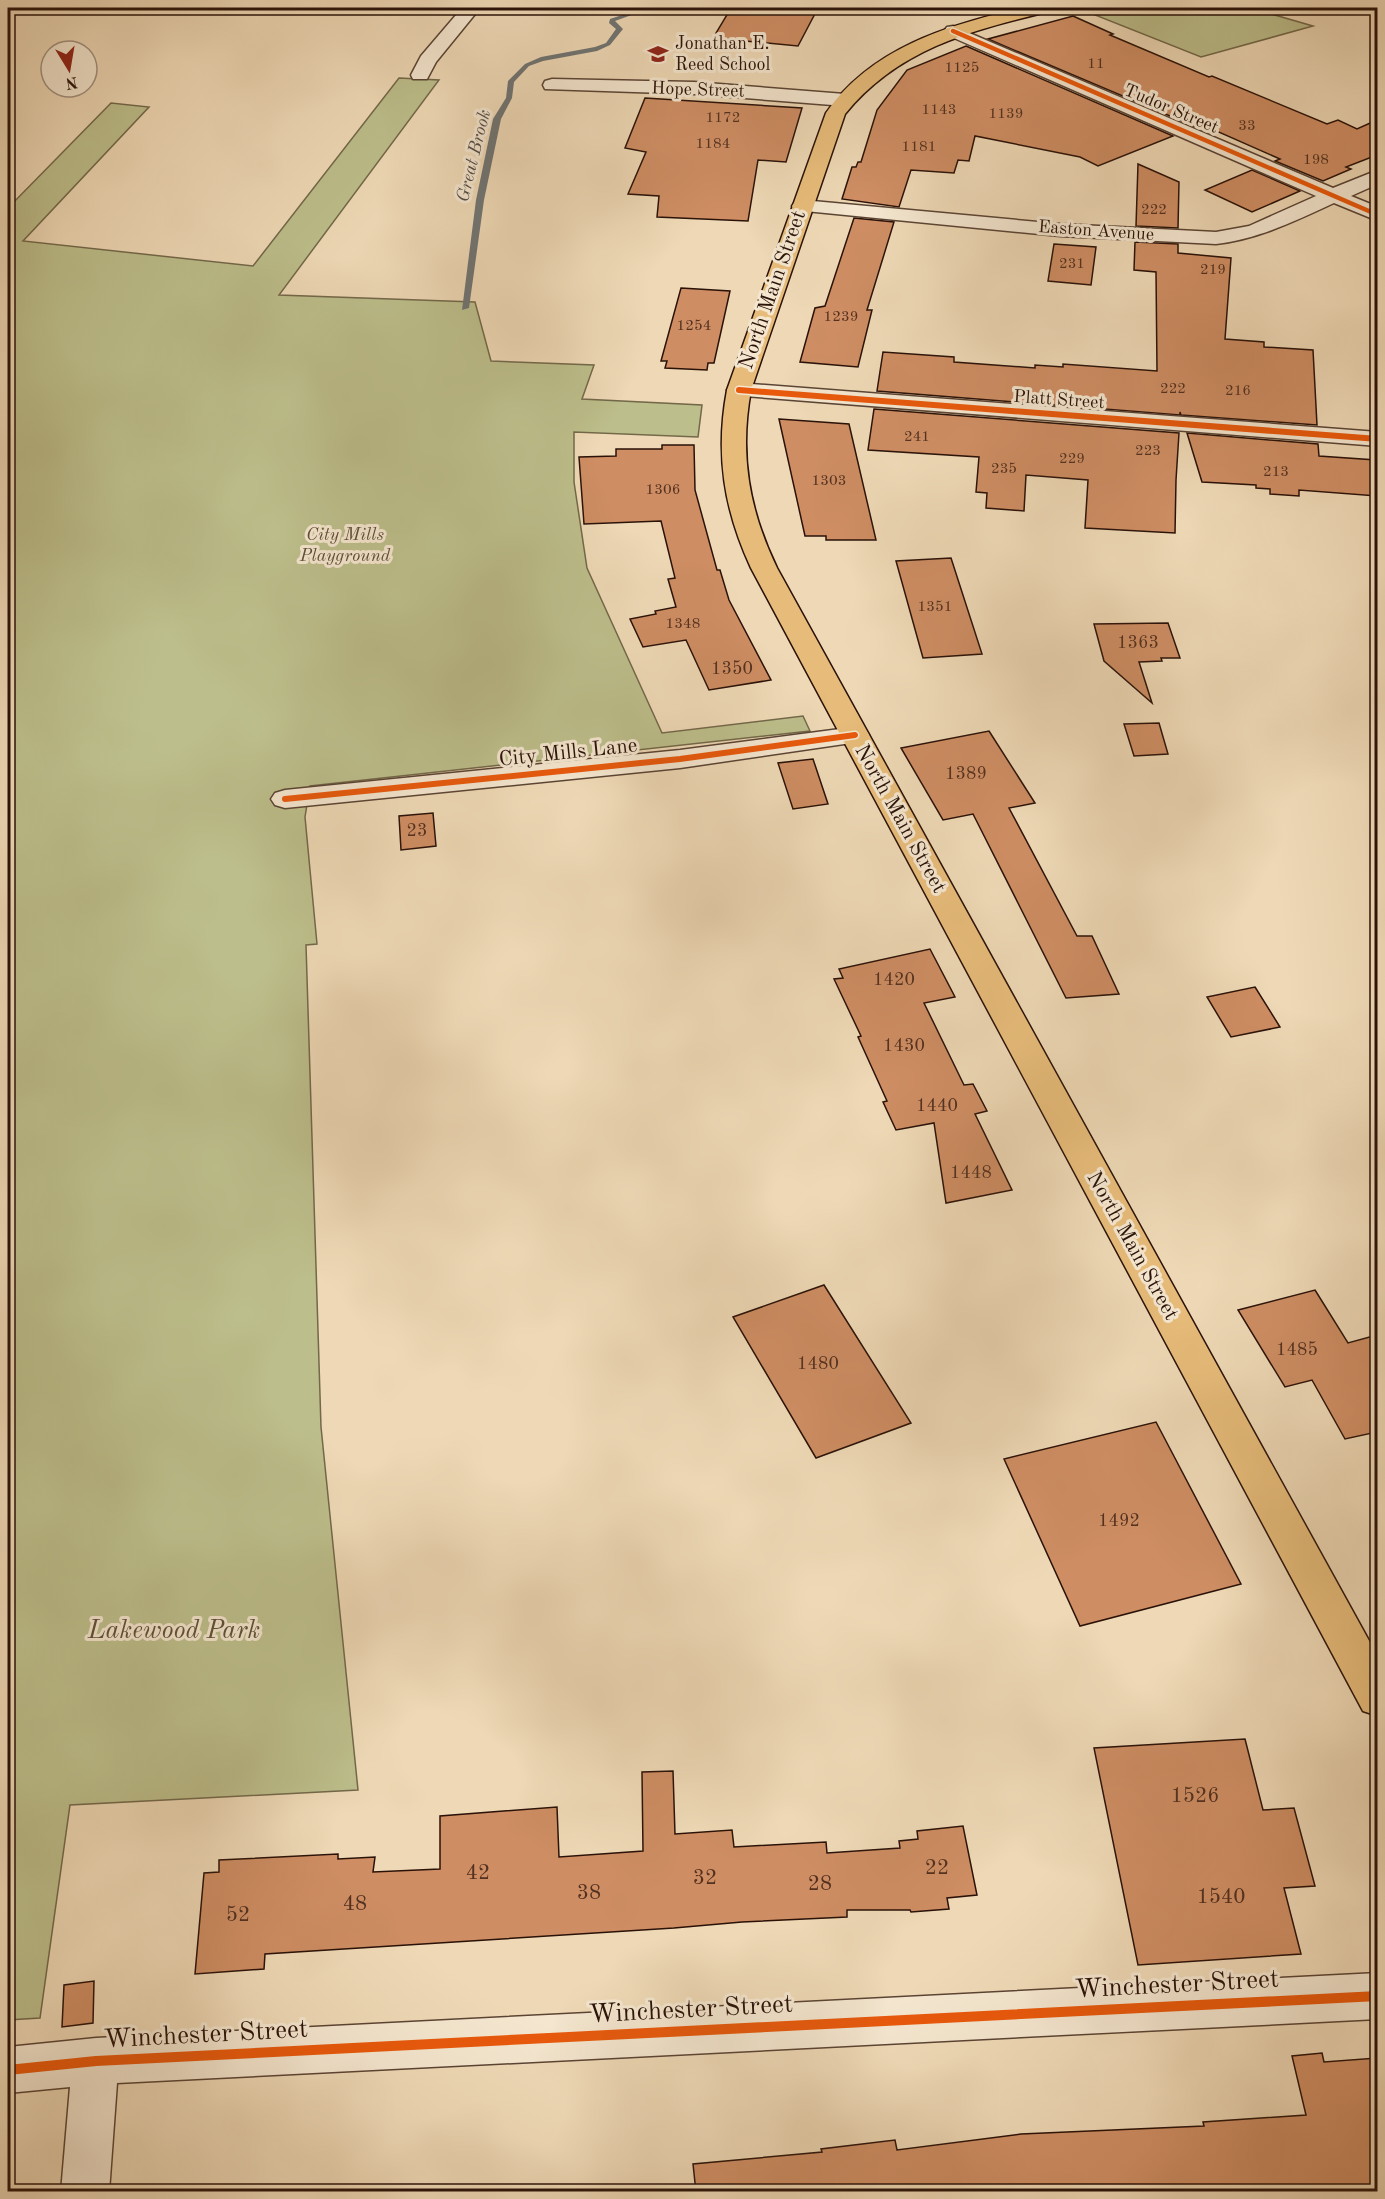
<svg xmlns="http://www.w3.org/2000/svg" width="1385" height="2199" viewBox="0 0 1385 2199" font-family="'Old Standard TT',serif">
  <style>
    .green { fill: #bcbe8b; stroke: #73684a; stroke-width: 1.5 }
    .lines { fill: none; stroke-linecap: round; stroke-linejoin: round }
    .stream { fill: #707473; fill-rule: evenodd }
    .building { fill: #ce8d63; stroke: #2a1209; stroke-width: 1.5 }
    .minor-casing { stroke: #5b4434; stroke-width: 3 }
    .major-casing { stroke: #2a1209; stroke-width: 3 }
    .minor { fill: #f4e6cf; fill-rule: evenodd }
    .major { fill: #e7bc7a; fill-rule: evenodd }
    .cycleway-far2-casing { stroke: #f4e6cf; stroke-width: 7 }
    .cycleway-far1-casing { stroke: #f4e6cf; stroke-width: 9 }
    .cycleway-casing { stroke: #f4e6cf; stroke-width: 14 }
    .cycleway-far2 { stroke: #e8590c; stroke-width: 4.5 }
    .cycleway-far1 { stroke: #e8590c; stroke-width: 6 }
    .cycleway { stroke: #e8590c; stroke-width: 10 }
    .labels { text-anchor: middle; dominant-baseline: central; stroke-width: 6; stroke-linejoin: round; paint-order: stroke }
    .far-number-label { font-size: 15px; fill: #533120 }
    .far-poi-label { font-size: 18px; fill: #2a1209; stroke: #f4e6cf; text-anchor: start }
    .far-street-label { font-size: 18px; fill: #2a1209; stroke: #f4e6cf }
    .far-water-label { font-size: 18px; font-style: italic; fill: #534b47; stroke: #f4e6cf }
    .far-park-label { font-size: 18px; font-style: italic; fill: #5d4e36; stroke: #f4e6cf }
    .number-label { font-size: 18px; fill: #533120 }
    .street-label { font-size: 21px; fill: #2a1209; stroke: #f4e6cf }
    .near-number-label { font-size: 21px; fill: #533120 }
    .near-park-label { font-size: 26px; font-style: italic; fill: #5d4e36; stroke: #f4e6cf }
    .near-street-label { font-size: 26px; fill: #2a1209; stroke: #f4e6cf }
  </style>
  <rect width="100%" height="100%" fill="#eed8b5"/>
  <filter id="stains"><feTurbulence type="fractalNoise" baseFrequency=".00333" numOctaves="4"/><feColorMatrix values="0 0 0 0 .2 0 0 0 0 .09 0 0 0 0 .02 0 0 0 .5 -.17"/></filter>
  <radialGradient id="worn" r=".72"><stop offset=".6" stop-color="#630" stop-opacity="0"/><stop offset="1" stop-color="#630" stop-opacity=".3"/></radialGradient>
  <g class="green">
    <path d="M1098,8H1256L1254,9L1313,26L1201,57L1085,11Z"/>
    <path d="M399,78L439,80L279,295L475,302L491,361L594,365L582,399L702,405L698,437L574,432V482L587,568L662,733L803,716L810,731L310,786L305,817L317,944L306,945L321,1427L358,1790L70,1805L40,2018L8,2020V208L111,103L149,107L23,241L253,266Z"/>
  </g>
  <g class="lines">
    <path class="stream" d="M643,8H651L615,21L623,29L610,45L597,51L543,61L529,66L514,82L512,98L501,119L484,200L469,308L462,310L476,200L493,119L506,98L508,81L525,64L541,57L595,47L606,43L616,29L609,23L610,19Z"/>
  </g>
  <g class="building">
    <path d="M731,8H818L798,46L713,38Z"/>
    <path d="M1073,16L1113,34L1110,35L1209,77L1212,76L1327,124L1338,120L1357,129L1377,120V155L1346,167L1351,169L1323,181L1275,161L1280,159L1203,125L1196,127L988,39Z"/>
    <path d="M966,46L1173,136L1098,166L1080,157L975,136L969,161L958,160L954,173L911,170L899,207L842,199L852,167H856L858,162H861L877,110L907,70Z"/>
    <path d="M645,98L802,108L786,162L758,160L748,221L657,217L659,196L628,194L646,152L625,148Z"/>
    <path d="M1138,164L1179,182L1178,228L1136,226Z"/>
    <path d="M1252,170L1300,191L1252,212L1205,190Z"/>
    <path d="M854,218L894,222L867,310H872L858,367L800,362L815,308L825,306Z"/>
    <path d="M1135,242L1178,244V253L1231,258L1225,339L1264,342V347L1313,350L1317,425L1181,415L1180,412V415L877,391L883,352L954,357V362L1035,368V365L1063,367V364L1157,371L1156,272L1134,270Z"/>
    <path d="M1054,244L1096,247L1091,285L1048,281Z"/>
    <path d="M681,288L730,291L714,363H708L707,370L665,368L667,361H661Z"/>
    <path d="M874,409L1179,433L1176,480L1175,533L1085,528L1088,480L1026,475L1024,511L986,508L987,493L976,492L979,457L868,450Z"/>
    <path d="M779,419L849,424L876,540H826V536H805Z"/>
    <path d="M1187,433L1318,444L1319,456L1376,460L1377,496L1299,490V496L1270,494V489L1256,488V485L1202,482Z"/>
    <path d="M662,445H694L695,490L717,570H720L729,600L771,680L709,690L686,640L643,647L630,619L656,614L655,611L676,607L668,579L675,578L661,521L584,524L579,457L616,456V449H662Z"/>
    <path d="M951,558L982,654L923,658L896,561Z"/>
    <path d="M1168,623L1180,658H1161L1162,661L1139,662L1152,703L1104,661L1094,624Z"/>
    <path d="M1159,723L1168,754L1134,756L1124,724Z"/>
    <path d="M989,731L1035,803L1009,808L1077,936H1092L1119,994L1066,998L973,814L943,820L901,748Z"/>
    <path d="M813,759L828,804L793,809L778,763Z"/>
    <path d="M433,813L436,846L401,850L399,816Z"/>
    <path d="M930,949L955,997L924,1003L964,1085L973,1084L987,1111L975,1114L1012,1190L946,1203L934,1123L896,1130L883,1102L887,1101L858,1037L861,1036L834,979L843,978L839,969Z"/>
    <path d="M1255,987L1280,1027L1231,1037L1207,997Z"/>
    <path d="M824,1285L911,1423L816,1458L733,1317Z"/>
    <path d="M1315,1290L1348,1343L1377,1335V1432L1345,1439L1312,1380L1285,1387L1238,1310Z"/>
    <path d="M1156,1422L1241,1584L1080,1626L1004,1459Z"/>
    <path d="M1245,1739L1263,1810L1294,1808L1315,1886L1284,1888L1301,1954L1138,1965L1094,1748Z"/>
    <path d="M673,1771L675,1834L732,1830L734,1847L826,1842L827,1853L900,1848L899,1841L918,1839L917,1831L963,1826L977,1895L947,1898L949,1909L911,1912L910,1910H847V1917L742,1922L674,1928L265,1954L264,1969L195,1974L204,1873L219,1872V1860L338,1854V1859L375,1857L373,1872L440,1869V1816L557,1807L559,1857L643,1851L642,1772Z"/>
    <path d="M94,1981L93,2023L62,2027L64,1985Z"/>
    <path d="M1322,2053L1324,2062L1377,2058V2192H696L693,2164L822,2152L821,2149L895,2140L897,2150L1021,2134L1204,2126L1203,2122L1306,2115L1292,2056Z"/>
  </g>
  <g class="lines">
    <g class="minor-casing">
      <g id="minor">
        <path d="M462,8H480L436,62L427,79H413L411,75L421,56Z"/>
        <path d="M953,26L1333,188L1378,170V184L1351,196L1378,207V221L1334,203C1295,221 1259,239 1216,244L1060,236L795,210L792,206L795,202L802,200L1060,224L1216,232L1249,226L1316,196L947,35L944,31L947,27Z"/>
        <path d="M552,79L694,82L845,94L852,96L855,100L852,104L845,106L694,94L545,89L543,85L545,81Z"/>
        <path d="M739,383L1378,432V446L731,395L727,390L731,385Z"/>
        <path d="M855,727L865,729L869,735L865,741L680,768L285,808L275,805L271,799L275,793L285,790L680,750Z"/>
        <path d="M1378,1973V2019L117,2083L109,2192H61L70,2087L8,2093V2047L96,2038Z"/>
      </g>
    </g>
    <g class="major-casing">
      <path id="major" d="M1021,8H1050L1047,12C969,31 898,49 845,114L751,390C739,454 749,510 777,568L1378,1657V1716L1363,1711L751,568C724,510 715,454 727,390L826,113C871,48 948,25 1021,8Z"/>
    </g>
    <use href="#minor" class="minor"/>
    <use href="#major" class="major"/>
    <g class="cycleway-far2-casing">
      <path id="cycleway-far2" d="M953,31L1378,215"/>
    </g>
    <g class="cycleway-far1-casing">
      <g id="cycleway-far1">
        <path d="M739,390L1378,439"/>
        <path d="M285,799L680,759L855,735"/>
      </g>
    </g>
    <g class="cycleway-casing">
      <path id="cycleway" d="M8,2070L96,2061L1378,1996"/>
    </g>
    <use href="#cycleway-far2" class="cycleway-far2"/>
    <use href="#cycleway-far1" class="cycleway-far1"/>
    <use href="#cycleway" class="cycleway"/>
  </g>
  <defs>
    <g id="school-bare" transform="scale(1.62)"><path d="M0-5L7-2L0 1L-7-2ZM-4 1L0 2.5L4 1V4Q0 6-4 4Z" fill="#8f2418" stroke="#f4e6cf" stroke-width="2.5" paint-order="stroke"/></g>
  </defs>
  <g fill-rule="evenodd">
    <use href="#school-bare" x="658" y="54"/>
  </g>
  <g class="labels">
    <g class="far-number-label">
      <text x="1096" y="64">11</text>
      <text x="962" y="68">1125</text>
      <text x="939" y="110">1143</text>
      <text x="1006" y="114">1139</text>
      <text x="723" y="118">1172</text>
      <text x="1247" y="126">33</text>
      <text x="713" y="144">1184</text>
      <text x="919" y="147">1181</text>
      <text x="1316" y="160">198</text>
      <text x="1154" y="210">222</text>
      <text x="1072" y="264">231</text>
      <text x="1213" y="270">219</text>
      <text x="841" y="317">1239</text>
      <text x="694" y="326">1254</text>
      <text x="1173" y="389">222</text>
      <text x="1238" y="391">216</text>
      <text x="917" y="437">241</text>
      <text x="1148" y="451">223</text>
      <text x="1072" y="459">229</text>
      <text x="1004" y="469">235</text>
      <text x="1276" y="472">213</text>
      <text x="829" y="481">1303</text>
      <text x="663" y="490">1306</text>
      <text x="935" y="607">1351</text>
      <text x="683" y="624">1348</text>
    </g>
    <g class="far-poi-label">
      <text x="675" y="44">Jonathan E.<tspan x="675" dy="21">Reed School</tspan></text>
    </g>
    <g class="far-street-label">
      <text transform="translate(698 90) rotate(2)">Hope Street</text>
      <text transform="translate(1171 109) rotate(23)">Tudor Street</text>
      <text transform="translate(1096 231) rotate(4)">Easton Avenue</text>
      <text transform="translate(1059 400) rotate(4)">Platt Street</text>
    </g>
    <g class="far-water-label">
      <text transform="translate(474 156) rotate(-76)">Great Brook</text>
    </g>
    <g class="far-park-label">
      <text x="345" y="535">City Mills<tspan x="345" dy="21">Playground</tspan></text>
    </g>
    <g class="number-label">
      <text x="1138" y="643">1363</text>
      <text x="732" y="669">1350</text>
      <text x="966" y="774">1389</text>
      <text x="417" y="831">23</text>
      <text x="894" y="980">1420</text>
      <text x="904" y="1046">1430</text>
      <text x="937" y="1106">1440</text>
      <text x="971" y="1173">1448</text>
      <text x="1297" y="1350">1485</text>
      <text x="818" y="1364">1480</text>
      <text x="1119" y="1521">1492</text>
    </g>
    <g class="street-label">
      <text transform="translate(773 290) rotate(-71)">North Main Street</text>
      <text transform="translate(568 753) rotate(-6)">City Mills Lane</text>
      <text transform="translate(900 819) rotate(61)">North Main Street</text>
      <text transform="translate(1132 1246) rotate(61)">North Main Street</text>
    </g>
    <g class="near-number-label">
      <text x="1195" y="1796">1526</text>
      <text x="937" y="1868">22</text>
      <text x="478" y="1873">42</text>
      <text x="705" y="1878">32</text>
      <text x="820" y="1884">28</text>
      <text x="589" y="1893">38</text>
      <text x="1221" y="1897">1540</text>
      <text x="355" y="1904">48</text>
      <text x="238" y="1915">52</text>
    </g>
    <g class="near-park-label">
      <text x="174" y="1631">Lakewood Park</text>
    </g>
    <g class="near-street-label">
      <text transform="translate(1177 1985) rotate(-3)">Winchester Street</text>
      <text transform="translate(691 2010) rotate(-3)">Winchester Street</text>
      <text transform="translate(206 2035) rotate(-3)">Winchester Street</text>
    </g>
  </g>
  <rect width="1385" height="2199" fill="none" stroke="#eed8b5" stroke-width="30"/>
  <rect x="9" y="9" width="1367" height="2181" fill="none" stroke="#2a1209" stroke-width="3"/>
  <rect x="15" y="15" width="1355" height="2169" fill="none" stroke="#2a1209" stroke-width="1.5"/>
  <g transform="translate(69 69) rotate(169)"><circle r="28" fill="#f4e6cf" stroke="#a39180" stroke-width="1.5"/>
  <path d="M0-4.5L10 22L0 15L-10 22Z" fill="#8f2418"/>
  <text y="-9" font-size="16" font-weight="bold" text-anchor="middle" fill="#2a1209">N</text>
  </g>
  <rect width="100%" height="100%" filter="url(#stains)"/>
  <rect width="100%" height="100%" fill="url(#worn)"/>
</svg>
